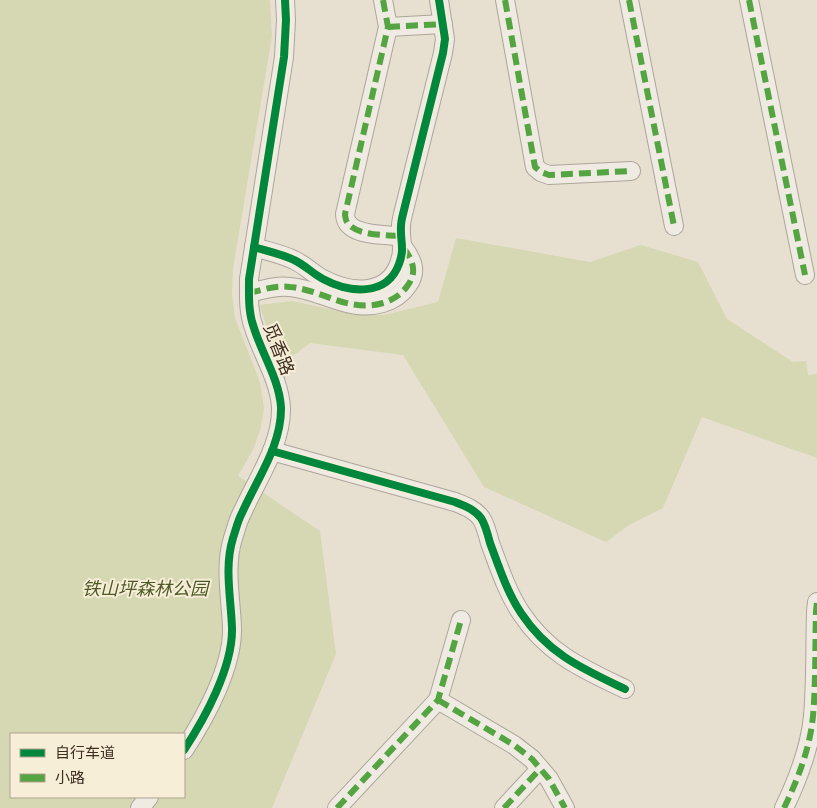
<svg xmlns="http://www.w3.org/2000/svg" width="817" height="808" viewBox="0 0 817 808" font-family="'IBM Plex Serif','Noto Sans SC',serif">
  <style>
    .green { fill: #d6d7b3; fill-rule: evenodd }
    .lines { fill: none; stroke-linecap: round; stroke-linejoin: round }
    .minor-casing { stroke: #ada599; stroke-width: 20 }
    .minor { stroke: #efebe3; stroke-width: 18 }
    .quiet { stroke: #54a441; stroke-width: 6; stroke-dasharray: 12 6; stroke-linecap: butt }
    .cycleway-casing { stroke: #f7eed8; stroke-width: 11 }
    .cycleway { stroke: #00873e; stroke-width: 8 }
    .labels { text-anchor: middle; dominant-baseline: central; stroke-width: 4; stroke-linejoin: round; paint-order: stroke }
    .street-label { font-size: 18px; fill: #3d2e20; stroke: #f7eed8 }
    .park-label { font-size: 18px; font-style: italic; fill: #4d5a26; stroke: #f7eed8 }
  </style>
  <rect width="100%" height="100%" fill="#e7e0d1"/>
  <g class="green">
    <path d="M0,0H270L272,36L233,269L232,294L235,318L260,382L264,408L261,427L253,450L238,476L320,531L336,654L272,808H0ZM11,734H184V797H11Z"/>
    <path d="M456,238L590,262L641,245L698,262L727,319L793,362L806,361L808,375L817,374V458L702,417L663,508L629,525L606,542L484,487L403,355L310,343L281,365L259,305L292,301L351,314L384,315L438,302Z"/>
  </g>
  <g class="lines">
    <g class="minor-casing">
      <g id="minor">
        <path d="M383,0L388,27L345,214C345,216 346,221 347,222C355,236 387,235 401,236"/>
        <path d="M505,0L535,167L541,172L549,175L631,171"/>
        <path d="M629,0L674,226"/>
        <path d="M749,0L805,275"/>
        <path d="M388,27L443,24"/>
        <path d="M254,247C267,251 282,254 294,260C305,265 313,274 323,279C349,293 387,297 399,264C405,248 400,241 401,226C401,222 402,218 403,214L443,53L445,39L439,0"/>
        <path d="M249,293C262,290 276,285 290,287C323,290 348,313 383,303C393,300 402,294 408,285C418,271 412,259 403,247"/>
        <path d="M272,451L455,502C465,506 474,509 481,518C485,524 488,535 490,543C499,567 507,592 521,613C548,654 583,669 625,689"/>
        <path d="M438,700L514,745L532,759L549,779L565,808"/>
        <path d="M184,750C205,718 233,667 232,628C231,598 224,567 233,538C236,529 238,520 242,513C257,479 282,445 281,407C279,379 262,354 254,328C248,312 249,296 249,279L284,57L286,20L285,0"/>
        <path d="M140,808L149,797"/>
        <path d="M337,808L438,700L461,620"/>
        <path d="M504,808L540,769"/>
        <path d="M784,808C798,779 810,748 813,716C816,681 815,646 816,611L817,602"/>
      </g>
    </g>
    <use href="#minor" class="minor"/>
    <g class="quiet">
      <path d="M383,0L388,27L345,214C345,216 346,221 347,222C355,236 387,235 401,236"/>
      <path d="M505,0L535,167L541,172L549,175L631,171"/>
      <path d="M629,0L674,226"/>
      <path d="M749,0L805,275"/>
      <path d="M388,27L443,24"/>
      <path d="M249,293C262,290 276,285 290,287C323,290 348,313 383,303C393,300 402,294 408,285C418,271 412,259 403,247"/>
      <path d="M438,700L514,745L532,759L549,779L565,808"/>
      <path d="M337,808L438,700L461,620"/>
      <path d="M504,808L540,769"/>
      <path d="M784,808C798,779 810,748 813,716C816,681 815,646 816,611L817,602"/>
    </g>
    <g class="cycleway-casing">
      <g id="cycleway">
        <path d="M254,247C267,251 282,254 294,260C305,265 313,274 323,279C349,293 387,297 399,264C405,248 400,241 401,226C401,222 402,218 403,214L443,53L445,39L439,0"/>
        <path d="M272,451L455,502C465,506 474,509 481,518C485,524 488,535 490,543C499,567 507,592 521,613C548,654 583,669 625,689"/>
        <path d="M184,750C205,718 233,667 232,628C231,598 224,567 233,538C236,529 238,520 242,513C257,479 282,445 281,407C279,379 262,354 254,328C248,312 249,296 249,279L284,57L286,20L285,0"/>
      </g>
    </g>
    <use href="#cycleway" class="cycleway"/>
  </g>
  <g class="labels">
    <g class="street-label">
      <text transform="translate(279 349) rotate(69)">觅香路</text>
    </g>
    <g class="park-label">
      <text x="145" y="588">铁山坪森林公园</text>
    </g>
  </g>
  <rect x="10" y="733" width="175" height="65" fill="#f7eed8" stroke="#ada18e"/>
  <rect x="20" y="749" width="25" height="8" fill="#00873e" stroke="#ada18e"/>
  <text x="55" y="758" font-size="15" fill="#3d2e20">自行车道</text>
  <rect x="20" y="774" width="25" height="8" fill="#54a441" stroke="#ada18e"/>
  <text x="55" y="783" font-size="15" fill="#3d2e20">小路</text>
</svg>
